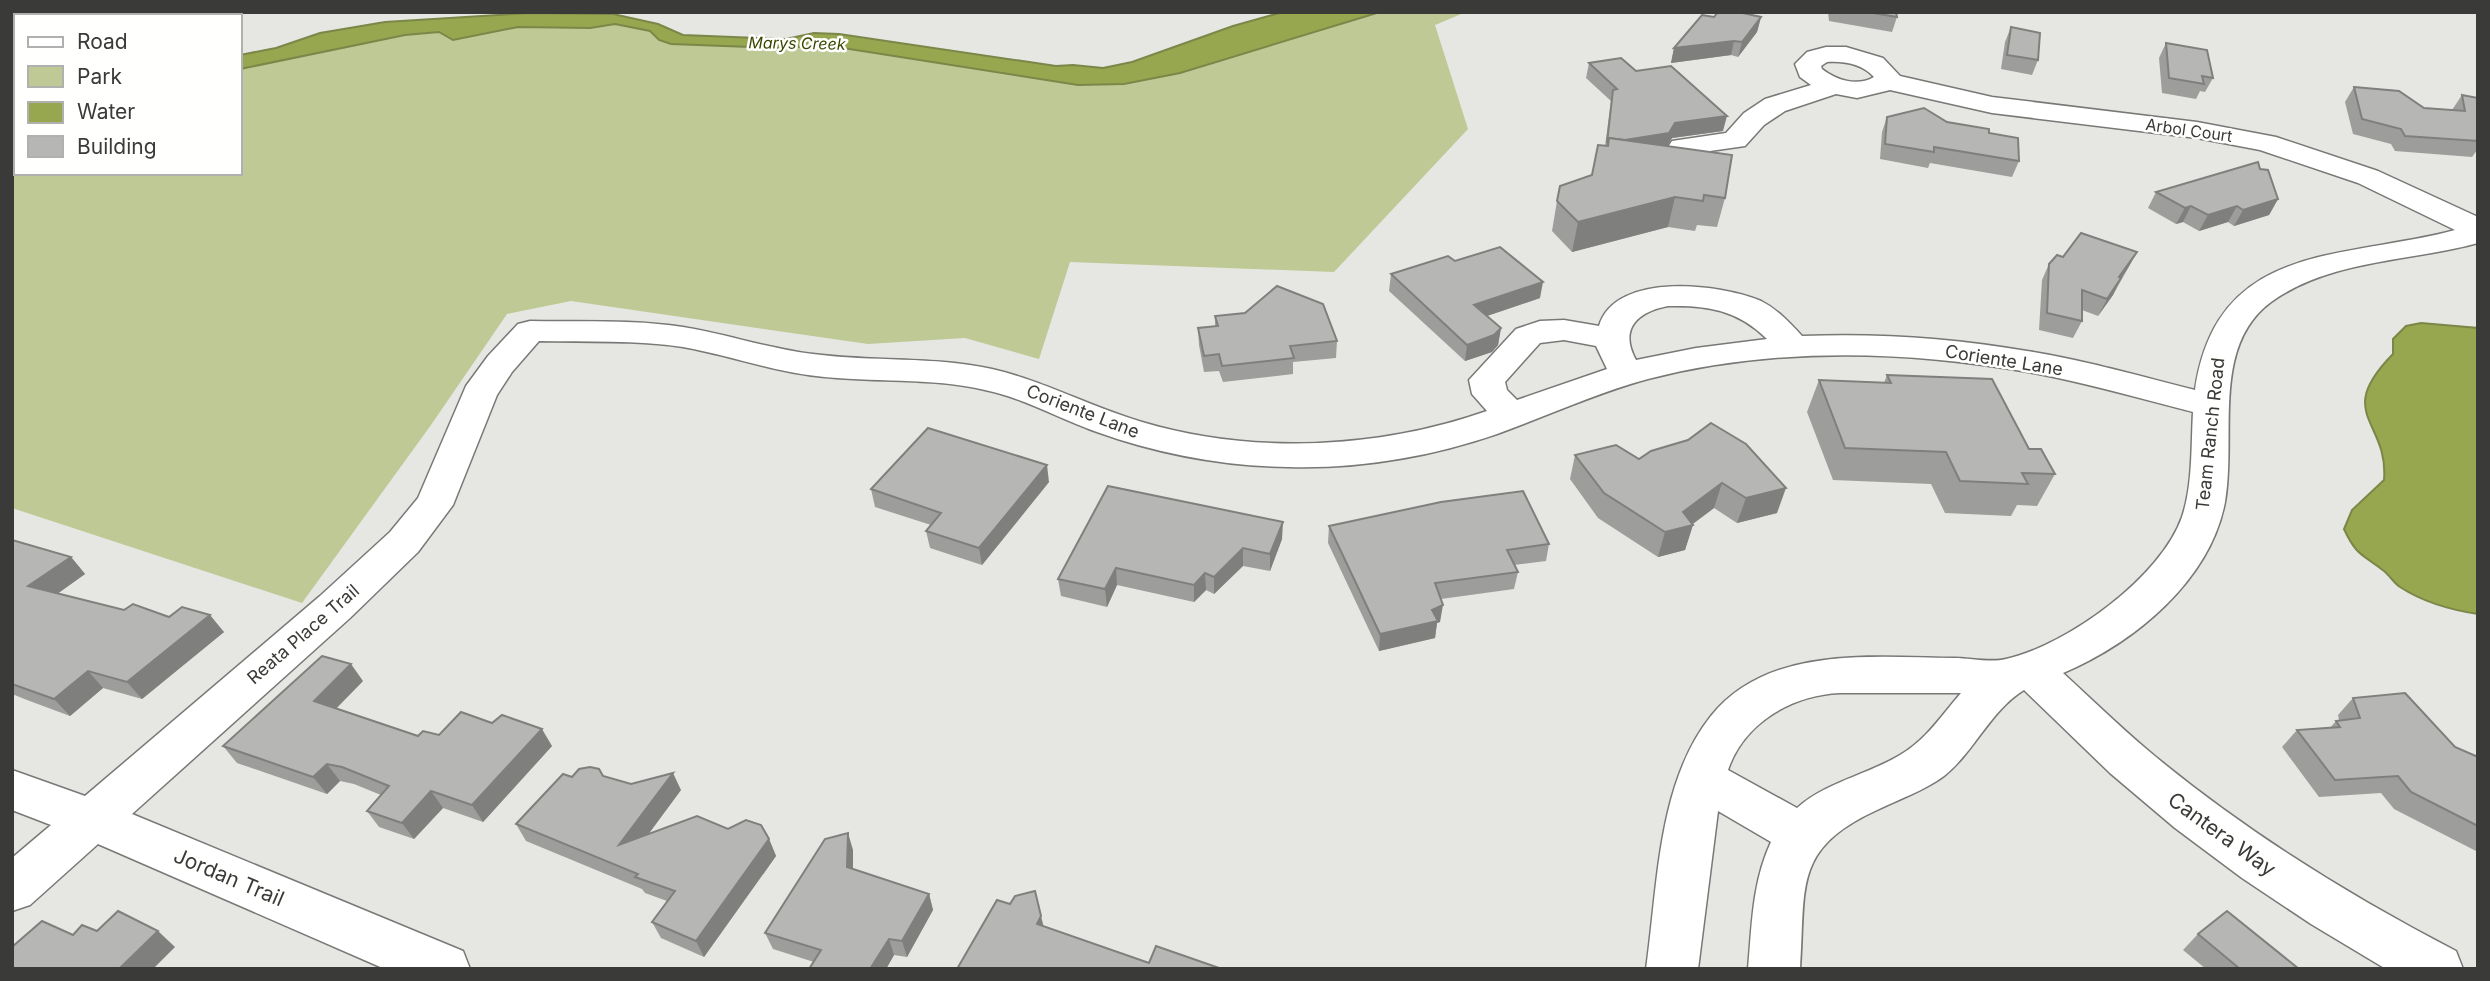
<svg xmlns="http://www.w3.org/2000/svg" width="2490" height="981" viewBox="0 0 2490 981" font-family="Inter,sans-serif">
  <style>
    .green { fill: #bec995 }
    .water { fill: #97a74f; stroke: #7b8748; stroke-width: 2 }
    .lines { fill: none; stroke-linecap: round; stroke-linejoin: round }
    .minor-casing { stroke: #787976; stroke-width: 3 }
    .minor { fill: #fff; fill-rule: evenodd }
    .wall { fill: #9d9d9b }
    .shaded-wall { fill: #7f807e }
    .building { fill: #b6b7b4; stroke: #7f807e; stroke-width: 2 }
    .labels { text-anchor: middle; dominant-baseline: central; stroke-width: 5; stroke-linejoin: round; paint-order: stroke }
    .far-water-label { font-size: 16px; font-style: italic; fill: #3c4600; stroke: #fffffe }
    .far-street-label { font-size: 16px; fill: #3a3b39; stroke: #fffffe }
    .street-label { font-size: 18px; fill: #3a3b39; stroke: #fffffe }
    .near-street-label { font-size: 21px; fill: #3a3b39; stroke: #fffffe }
  </style>
  <rect width="100%" height="100%" fill="#e6e6e3"/>
  <path class="green" d="M1380,12H1466L1435,25L1468,129L1334,272L1070,262L1039,359L965,338L868,344L571,301L507,314L431,425L302,603L12,508V57L16,59V173H240V69L405,35L440,32L453,40L518,27L590,28L615,24L650,31L659,40L671,44L780,48L824,45L1078,85L1123,84L1180,73Z"/>
  <g class="water">
    <path d="M1283,12H1380L1180,73L1124,84L1078,85L824,45L780,48L671,44L659,40L650,31L615,24L590,28L518,27L453,40L439,32L405,35L240,69V55L276,48L320,33L385,22L530,13L613,14L658,24L683,35L786,39L814,33L839,34L1056,66L1073,65L1103,68L1132,62L1233,26Z"/>
    <path d="M2421,323L2478,328V614C2451,610 2423,602 2400,587C2394,583 2390,576 2384,571C2363,554 2357,557 2344,529L2352,510L2384,480C2389,420 2333,415 2393,354V339L2406,326Z"/>
  </g>
  <g class="lines">
    <g class="minor-casing">
      <path id="minor" d="M1826,47H1846L1883,58L1900,76L1992,97L2197,122L2276,137L2378,171L2478,217V243C2409,262 2331,259 2271,302C2210,347 2237,438 2225,502C2210,581 2134,643 2063,673C2096,703 2127,734 2162,762C2253,836 2352,897 2456,951L2463,969H2386L2311,924L2242,878L2175,828L2110,773L2024,690C1990,711 1975,751 1944,776C1924,791 1899,799 1877,810C1792,849 1806,887 1800,969H1748C1752,925 1752,883 1771,842L1718,811L1698,969H1646C1658,886 1657,784 1711,716C1768,645 1873,657 1954,658C1970,658 1991,663 2006,659C2068,645 2161,577 2182,517C2193,484 2191,447 2193,412C2138,398 2084,382 2028,372C1903,350 1772,347 1648,379C1596,393 1547,416 1497,434C1430,457 1359,469 1288,467C1223,466 1158,454 1097,432C1060,419 1024,398 985,390C930,377 872,383 816,376C771,371 728,355 683,347C636,340 587,342 539,341L512,372L497,395L453,505L418,552L350,618L132,814L463,951L470,969H385L98,844L30,905L12,911V858L51,825L12,810V770L85,796L320,596L390,532L418,498L466,386L488,356L518,324L530,321C581,322 633,319 683,327C727,334 769,349 813,354C873,362 933,356 992,369C1044,381 1091,407 1142,422C1253,455 1378,449 1487,411L1472,394L1469,380L1516,329L1540,321L1564,320L1599,326C1615,271 1721,284 1761,301C1777,309 1790,323 1802,336C1878,333 1953,338 2027,351C2084,360 2139,376 2195,390C2217,240 2345,260 2455,230L2358,183L2260,150L2197,138L1992,113L1890,90L1857,98L1836,94L1785,111L1764,125L1745,146L1682,155L1672,153L1668,147L1672,141L1726,133L1744,113L1765,99L1811,85L1800,77L1795,64L1807,52ZM1827,62C1845,61 1862,64 1874,77C1857,87 1836,80 1822,69L1821,66ZM1668,306C1707,305 1738,310 1767,339L1696,348L1636,360C1619,329 1637,312 1668,306ZM1564,340L1596,346L1607,369L1517,400L1507,390L1505,382L1540,343ZM1840,693H1961C1942,715 1926,740 1900,755C1867,775 1826,782 1797,808L1728,770C1744,722 1793,695 1840,693Z"/>
    </g>
    <use href="#minor" class="minor"/>
  </g>
  <g class="wall">
    <path d="M1828,12H1896L1897,17L1892,32L1829,21Z"/>
    <path d="M1714,17H1761L1757,32L1738,57L1731,55L1671,63L1674,48Z"/>
    <path d="M2011,27L2038,60L2032,75L2001,69L2005,42Z"/>
    <path d="M2166,43L2213,78L2205,92L2200,91L2196,99L2162,93L2159,58Z"/>
    <path d="M1589,63L1636,71L1723,131L1672,138L1667,146L1725,198L1717,227L1697,225L1695,231L1668,227L1572,252L1552,231L1557,201L1592,175L1605,146L1611,101L1586,78Z"/>
    <path d="M2354,87L2424,108L2452,110L2462,95L2478,98V149L2472,157L2395,151L2391,144L2353,134L2345,102Z"/>
    <path d="M1887,117L1947,122L1989,133L2019,161L2012,177L1930,163L1928,168L1880,159L1882,132Z"/>
    <path d="M2260,169L2278,199L2269,215L2234,226L2228,222L2199,231L2183,222L2176,224L2148,208L2156,192Z"/>
    <path d="M2137,252L2113,295L2098,316L2082,310V321L2073,338L2039,330L2042,280L2049,264L2063,257Z"/>
    <path d="M1391,274L1540,298L1487,316L1501,328L1498,345L1492,352L1465,361L1389,291Z"/>
    <path d="M1215,316L1337,341L1336,358L1293,362V374L1223,382L1219,371L1204,372L1199,345L1198,328L1215,327Z"/>
    <path d="M1887,375L2029,449L2055,474L2037,506L2017,505L2011,516L1945,513L1931,484L1833,480L1807,412L1819,380L1884,383Z"/>
    <path d="M1688,440L1777,513L1737,523L1714,508L1693,524L1685,550L1658,557L1598,518L1570,479L1575,455L1639,459Z"/>
    <path d="M1049,482L982,565L930,548L926,531L931,525L875,507L871,489Z"/>
    <path d="M1108,486L1282,539L1270,571L1243,566L1214,594L1206,590L1194,602L1117,585L1107,607L1061,596L1058,579Z"/>
    <path d="M1329,526L1549,544L1546,561L1514,565L1518,572L1514,589L1441,599L1440,622L1437,623L1435,638L1379,651L1328,543Z"/>
    <path d="M12,540L71,557L85,574L57,594L124,610L169,617L224,632L142,699L103,688L70,716L27,700L12,694Z"/>
    <path d="M363,681L336,708L418,736L439,735L552,746L483,822L443,808L414,839L379,827L367,811L381,795L354,784L340,781L327,794L237,763L223,746Z"/>
    <path d="M2353,698L2455,747L2478,757V852L2394,809L2381,793L2319,797L2282,747L2297,730L2330,728L2336,721L2339,720L2338,715Z"/>
    <path d="M572,777H603L631,784L681,790L648,834L728,829L769,839L776,856L704,957L661,938L652,922L667,901L645,893L642,889L526,841L516,824Z"/>
    <path d="M853,850V869L929,894L933,910L907,957L894,955L886,969H809L814,962L773,949L765,933Z"/>
    <path d="M2198,934L2299,969H2206L2183,950Z"/>
  </g>
  <g class="shaded-wall">
    <path d="M1761,17L1757,32L1738,57L1742,42Z"/>
    <path d="M1734,41L1731,55L1671,63L1674,48Z"/>
    <path d="M1727,116L1723,131L1672,138L1666,148L1608,142L1675,123Z"/>
    <path d="M1675,197L1668,227L1572,252L1578,222Z"/>
    <path d="M2278,199L2269,215L2234,226L2243,210Z"/>
    <path d="M2191,206L2183,222L2176,224L2185,208Z"/>
    <path d="M2237,206L2228,222L2199,231L2208,215Z"/>
    <path d="M2137,252L2128,268L2118,283L2121,278L2113,295L2098,316L2119,277Z"/>
    <path d="M1543,282L1540,298L1472,321L1474,305Z"/>
    <path d="M1501,328L1498,345L1492,352L1465,361L1467,345Z"/>
    <path d="M1047,465L1049,482L982,565L979,548Z"/>
    <path d="M1722,483L1714,508L1691,525H1693L1685,550L1658,557L1665,532L1683,512Z"/>
    <path d="M1786,488L1777,513L1737,523L1746,498Z"/>
    <path d="M1283,522L1282,539L1270,571V554Z"/>
    <path d="M1243,548V566L1214,594V577Z"/>
    <path d="M71,557L85,574L43,604L28,586Z"/>
    <path d="M1116,568L1117,585L1107,607L1105,589Z"/>
    <path d="M1205,573L1206,590L1194,602V585Z"/>
    <path d="M1443,605L1440,622L1437,623L1435,638L1379,651L1380,634Z"/>
    <path d="M210,615L224,632L142,699L127,682Z"/>
    <path d="M351,664L363,681L327,718L314,701Z"/>
    <path d="M88,671L103,688L70,716L54,699Z"/>
    <path d="M542,729L552,746L483,822L472,805Z"/>
    <path d="M327,764L340,781L327,794L313,777Z"/>
    <path d="M673,773L681,790L628,862L619,845Z"/>
    <path d="M431,791L443,808L414,839L402,823Z"/>
    <path d="M848,833L853,850V884L847,867Z"/>
    <path d="M769,839L776,856L704,957L696,941Z"/>
    <path d="M929,894L933,910L907,957L902,941Z"/>
    <path d="M1041,916L1045,932L1037,924Z"/>
    <path d="M158,931L175,947L153,969H119Z"/>
    <path d="M889,939L894,955L886,969H870Z"/>
  </g>
  <g class="building">
    <path d="M1718,12H1738L1761,17L1742,42L1734,41L1674,48L1702,15L1714,17Z"/>
    <path d="M1867,12H1896L1897,17Z"/>
    <path d="M2011,27L2040,33L2038,60L2007,55Z"/>
    <path d="M2166,43L2207,50L2213,78L2202,76L2204,84L2169,78Z"/>
    <path d="M1621,58L1636,71L1671,66L1727,116L1675,123L1669,133L1625,140L1609,138L1607,143L1613,90L1617,89L1589,63Z"/>
    <path d="M2354,87L2399,91L2424,108L2465,111L2462,95L2478,98V141L2405,136L2401,129L2362,119Z"/>
    <path d="M1924,108L1947,122L1989,129V133L2018,138L2019,161L1934,147V152L1885,144L1887,117Z"/>
    <path d="M1609,138L1732,155L1725,198L1704,195L1703,201L1675,197L1578,222L1557,201L1560,186L1592,175L1598,145L1608,146Z"/>
    <path d="M2258,162L2260,169L2268,170L2278,199L2243,210L2237,206L2208,215L2191,206L2185,208L2156,192Z"/>
    <path d="M2081,233L2137,252L2119,277L2121,278L2107,299L2082,290V321L2047,313L2049,264L2057,255L2063,257Z"/>
    <path d="M1500,247L1543,282L1474,305L1501,328L1494,335L1467,345L1391,274L1448,256L1455,261Z"/>
    <path d="M1277,286L1323,304L1337,341L1290,346L1294,358L1222,366L1219,354L1204,356L1198,328L1218,326L1215,316L1245,313Z"/>
    <path d="M1887,375L1992,379L2029,449H2041L2055,474L2022,473L2028,484L1960,481L1946,452L1845,448L1819,380L1891,383Z"/>
    <path d="M1711,423L1746,444L1786,488L1746,498L1722,483L1683,512L1693,525L1665,532L1604,493L1575,455L1616,445L1639,459L1651,451L1688,440Z"/>
    <path d="M928,428L1047,465L979,548L926,531L941,513L871,489Z"/>
    <path d="M1108,486L1283,522L1270,554L1243,548L1214,577L1205,573L1194,585L1116,568L1105,589L1058,579Z"/>
    <path d="M1523,491L1549,544L1507,550L1518,572L1435,583L1443,605L1432,610L1438,621L1380,634L1329,526L1441,502Z"/>
    <path d="M12,540L71,557L28,586L124,610L133,604L169,617L182,607L210,615L127,682L88,671L54,699L12,684Z"/>
    <path d="M322,656L351,664L314,701L418,736L423,731L439,735L461,712L492,723L502,715L542,729L472,805L431,791L402,823L367,811L389,786L342,767L327,764L313,777L223,746Z"/>
    <path d="M2405,693L2455,747L2478,757V826L2411,792L2398,776L2335,780L2297,730L2340,727L2336,721L2360,718L2353,698Z"/>
    <path d="M590,767L599,769L603,776L631,784L673,773L619,845L697,816L728,829L746,820L761,825L769,839L696,941L652,922L675,891L635,877L638,874L516,824L563,774L572,777L579,769Z"/>
    <path d="M848,833L847,867L929,894L902,941L889,939L870,969H809L821,950L765,933L825,839Z"/>
    <path d="M1035,891L1041,916L1037,924L1149,963L1156,946L1222,969H957L997,900L1010,904L1015,896Z"/>
    <path d="M118,911L158,931L119,969H12V947L42,921L73,935L82,925L97,931Z"/>
    <path d="M2227,911L2299,969H2240L2198,934Z"/>
  </g>
  <g class="labels">
    <g class="far-water-label">
      <text transform="translate(797 43) rotate(1)">Marys Creek</text>
    </g>
    <g class="far-street-label">
      <text transform="translate(2189 130) rotate(8)">Arbol Court</text>
    </g>
    <g class="street-label">
      <text transform="translate(2004 360) rotate(9)">Coriente Lane</text>
      <text transform="translate(1083 411) rotate(21)">Coriente Lane</text>
      <text transform="translate(2210 434) rotate(-84)">Team Ranch Road</text>
      <text transform="translate(303 634) rotate(-41)">Reata Place Trail</text>
    </g>
    <g class="near-street-label">
      <text transform="translate(2222 834) rotate(36)">Cantera Way</text>
      <text transform="translate(229 877) rotate(23)">Jordan Trail</text>
    </g>
  </g>
  <rect width="2490" height="981" fill="none" stroke="#3a3b39" stroke-width="28"/>
  <rect x="14" y="14" width="228" height="161" fill="#fffffe" stroke="#b0b1af" stroke-width="2"/>
  <rect x="28" y="37" width="35" height="10" fill="#ffffff" stroke="#b0b1af" stroke-width="2"/>
  <text x="77" y="49" font-size="21" fill="#3a3b39">Road</text>
  <rect x="28" y="66" width="35" height="21" fill="#bec995" stroke="#b0b1af" stroke-width="2"/>
  <text x="77" y="84" font-size="21" fill="#3a3b39">Park</text>
  <rect x="28" y="102" width="35" height="21" fill="#97a74f" stroke="#b0b1af" stroke-width="2"/>
  <text x="77" y="119" font-size="21" fill="#3a3b39">Water</text>
  <rect x="28" y="136" width="35" height="21" fill="#b6b7b4" stroke="#b0b1af" stroke-width="2"/>
  <text x="77" y="154" font-size="21" fill="#3a3b39">Building</text>
</svg>
